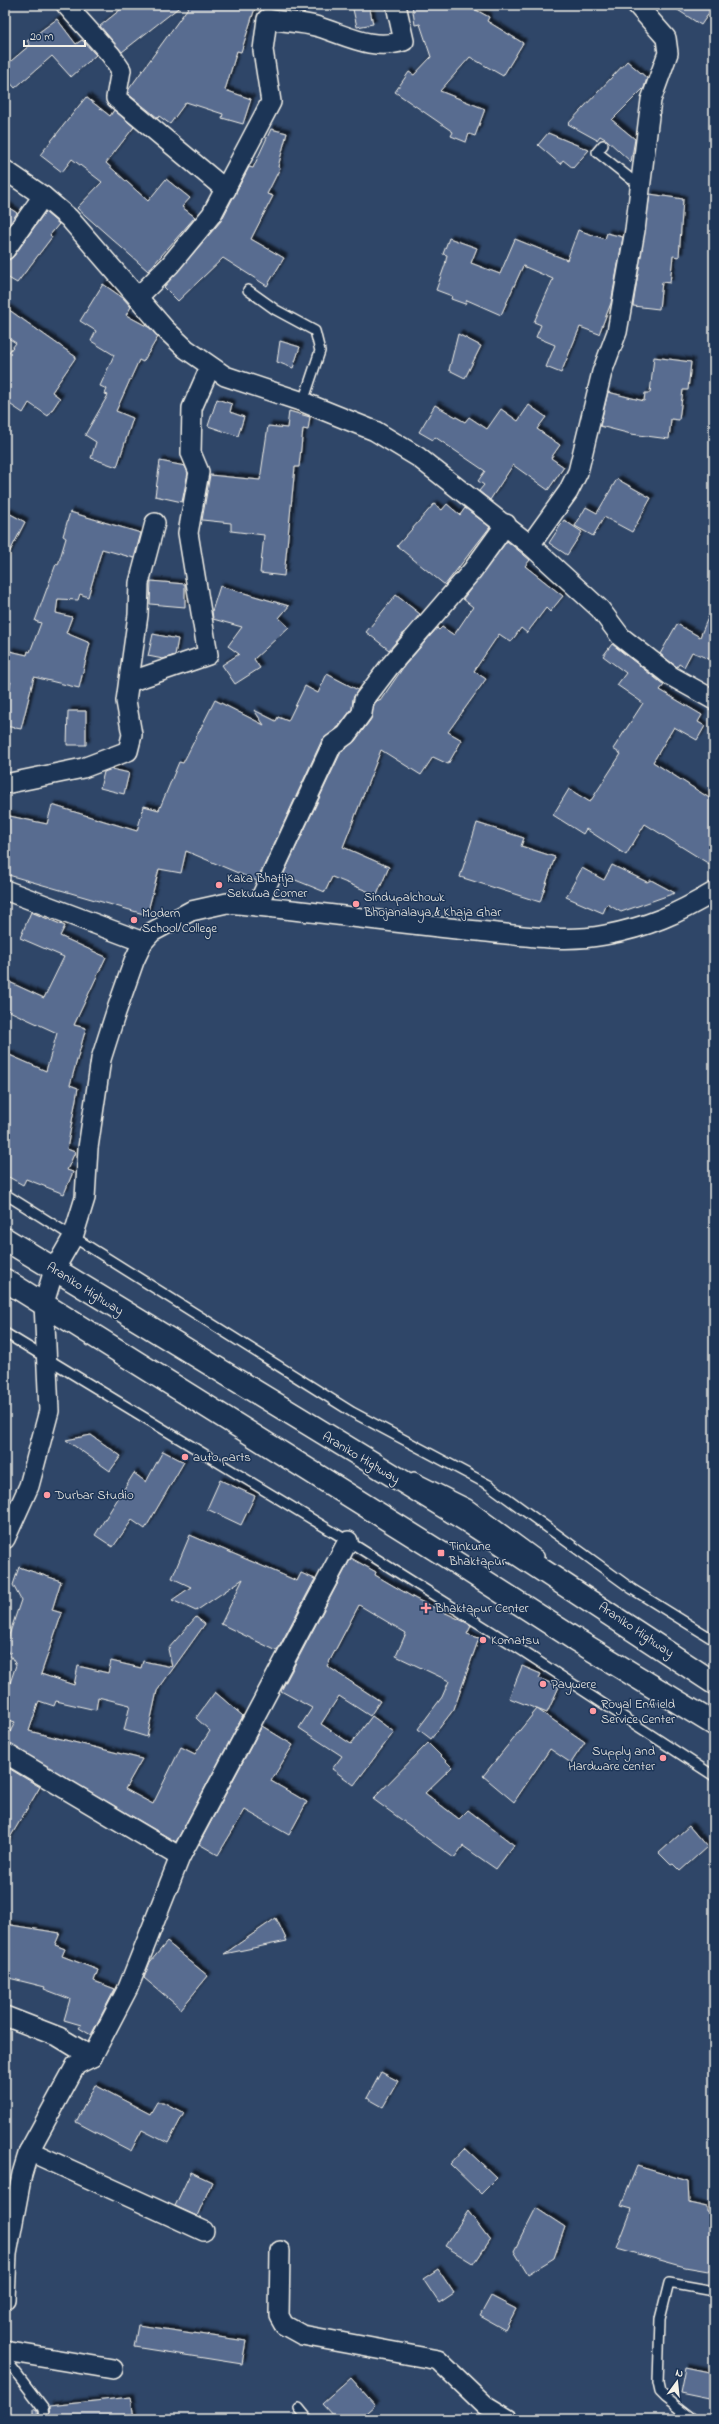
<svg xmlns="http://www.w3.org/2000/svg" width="719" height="2424" viewBox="0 0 719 2424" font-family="'Indie Flower',sans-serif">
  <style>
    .building { fill: #586c90; stroke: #f4f1e8; filter: url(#shadow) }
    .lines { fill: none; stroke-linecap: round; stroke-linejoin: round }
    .service-casing { stroke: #f4f1e8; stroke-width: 12 }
    .minor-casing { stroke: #f4f1e8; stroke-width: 22 }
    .trunk-casing { stroke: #f4f1e8; stroke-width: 25 }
    .service { stroke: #1d3557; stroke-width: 9 }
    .minor { stroke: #1d3557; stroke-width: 19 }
    .trunk { stroke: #1d3557; stroke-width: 22 }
    .poi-dot { fill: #ff9aa2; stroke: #1d3557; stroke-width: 1.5 }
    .labels { text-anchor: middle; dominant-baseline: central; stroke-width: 3; stroke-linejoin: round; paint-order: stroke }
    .poi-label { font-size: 13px; fill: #f4f1e8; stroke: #1d3557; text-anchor: start }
    .street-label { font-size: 13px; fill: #f4f1e8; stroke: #1d3557 }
  </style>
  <defs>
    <filter id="shadow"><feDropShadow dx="3.5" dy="-3.5" stdDeviation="1" flood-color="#0009"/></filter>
  </defs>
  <rect width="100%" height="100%" fill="#2f4668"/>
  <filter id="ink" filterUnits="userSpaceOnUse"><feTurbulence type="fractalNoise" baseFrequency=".025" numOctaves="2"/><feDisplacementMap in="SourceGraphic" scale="8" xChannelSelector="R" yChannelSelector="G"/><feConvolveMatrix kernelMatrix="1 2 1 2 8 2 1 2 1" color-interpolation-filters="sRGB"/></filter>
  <g filter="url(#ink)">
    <g class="building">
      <path d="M126,5H182L122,52L100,26Z"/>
      <path d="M190,5H256L241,52L237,51L225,90L251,99L243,124L222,118L223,114L186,102L170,124L159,116L158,118L128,94L129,89Z"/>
      <path d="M352,5H369L373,24L357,27Z"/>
      <path d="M412,5H467L489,17L487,21L523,43L503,76L470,57L440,91L485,109L475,136L469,134L466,142L451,136L453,132L395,92L409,72L414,75L431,57L420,24L415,25Z"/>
      <path d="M670,5H714V6L701,25Z"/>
      <path d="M57,19L76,44L82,40L96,55L71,77L52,56L15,88L5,77V66L30,45L27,41Z"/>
      <path d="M627,61L647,78L644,88L612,120L635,139L631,162L607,140L600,136L597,140L568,124Z"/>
      <path d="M86,97L110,116L114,110L134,127L106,163L148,201L166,179L190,198L182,207L195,217L148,271L77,208L102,182L72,159L62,172L40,155Z"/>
      <path d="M271,129L287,133L278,167L280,168L267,194L273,196L251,239L284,258L267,286L223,258L178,301L164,287L221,221L249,167L253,168Z"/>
      <path d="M548,133L589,150L573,168L563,160L560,164L538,145Z"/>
      <path d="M650,194L683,199L679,257L673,256L670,283L662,282L659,309L633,306Z"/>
      <path d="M5,205L17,213L5,231Z"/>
      <path d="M45,212L59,224L50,235L52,237L17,283L5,276V261L14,256Z"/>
      <path d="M578,230L605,239L607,233L623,237L611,303L599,334L580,327L561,373L546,367L555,345L536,337L541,325L534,322L553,279L523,266L501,315L467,300L465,304L451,299L452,296L436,290L445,265L447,255L443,254L449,238L477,248L471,263L500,274L515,239L567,260Z"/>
      <path d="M103,284L123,298L131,307L126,315L150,328L158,337L143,362L139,360L116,411L133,418L117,467L91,458L96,442L85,435L108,395L105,394L107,389L100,386L114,355L91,341L96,331L80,321Z"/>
      <path d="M5,307L76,357L52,392L60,398L48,416L29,403L23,413L5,401V357L16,343L5,336Z"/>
      <path d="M458,334L481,346L465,378L449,370Z"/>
      <path d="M280,341L300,347L293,368L277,362Z"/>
      <path d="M654,357L691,362L688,390H683L679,420L671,419L669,439L631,434L600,426L608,392L644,401L645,393H650Z"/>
      <path d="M217,399L232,404L230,412L244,417L238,436L208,426Z"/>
      <path d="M435,405L465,422L469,417L487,429L501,409L518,421L529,405L546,417L537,429L560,445L551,458L564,467L548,490L513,465L490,500L479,491L484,485L478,481L485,471L435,437L433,440L419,432Z"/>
      <path d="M289,411L310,417L308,430L303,429L299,467H295L284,576L260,573L264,535L231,531V523L202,520L210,475L260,480L268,426L287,428Z"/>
      <path d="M160,461L185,466L188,473L182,502L155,496Z"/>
      <path d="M617,479L651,498L632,532L604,517L593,536L575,526L586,507L597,513Z"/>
      <path d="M434,504L442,510L447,504L460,515L465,508L490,527L445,585L397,546Z"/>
      <path d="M5,511L25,522L5,561Z"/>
      <path d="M70,512L141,533L134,558L102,549L88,597L80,594L78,600L58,599L56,613L72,617L66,633L90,643L79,688L34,677L21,729L5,726V706L11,682L5,681V672L10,651L27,655L28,651L30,652L41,623L35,621L56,564L58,565L66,538L63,536Z"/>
      <path d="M564,520L582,532L567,555L549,543Z"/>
      <path d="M507,541L530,560L525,566L563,596L550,612L546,608L527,633L521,628L511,642L499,634L474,671L486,679L448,732L462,740L448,764L433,757L421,775L381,750L343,847L389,867L377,895L332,877L325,892L283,875L341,752L355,741L371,719L374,704L378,700L380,701L405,665L437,628L439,630L442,627L454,635L473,607L463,599Z"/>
      <path d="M151,581L185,584V607L150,604Z"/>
      <path d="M220,586L289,606L279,618L289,627L254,659L260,668L235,684L222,665L239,654L228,646L242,627L213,619L212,611Z"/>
      <path d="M396,595L420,614L389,650L366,632Z"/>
      <path d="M714,603V661L692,652L684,667L679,664L677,667L660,654L677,624L700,637Z"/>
      <path d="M153,634L178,639L175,655L163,659L148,656Z"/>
      <path d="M612,644L664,685L660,690L702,715L698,722L705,726L697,740L674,727L653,762L714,801V867L645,824L626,855L586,829L583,834L553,815L569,789L590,802L621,754L613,749L643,703L617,685L626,673L603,656Z"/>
      <path d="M327,674L358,690L353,698L352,709L338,727L322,740L257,881L186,851L181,873L159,869L147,915L5,874V815L47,824L52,805L137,831L144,806L159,810L179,762L183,763L215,700L264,725L254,710L276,721L278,717L288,721L305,686L318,693Z"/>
      <path d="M68,711H86V745H67Z"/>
      <path d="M112,769L129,773L124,794L100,788L104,772Z"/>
      <path d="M477,823L524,838L521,846L555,857L540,902L460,877Z"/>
      <path d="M612,865L647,882L651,880L675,893L621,912L607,904L603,913L566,897L582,868L604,880Z"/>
      <path d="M31,912L65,926L60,936L106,957L74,1025L86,1028L70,1085L78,1088L67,1149L75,1152L67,1170L73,1172L64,1194L26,1179L23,1185L5,1175V1053L46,1071L57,1033L5,1009V980L44,998L64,957L20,938Z"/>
      <path d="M91,1435L121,1456L110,1471L66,1440Z"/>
      <path d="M163,1451L184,1462L145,1529L132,1520L113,1547L95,1535L134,1473L146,1482Z"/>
      <path d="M220,1480L255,1496L241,1525L207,1509Z"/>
      <path d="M190,1535L297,1581L301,1573L315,1579L277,1651L221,1624L243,1579L196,1611L172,1600L191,1587L172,1578Z"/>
      <path d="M351,1558L376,1572L375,1575L416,1599L467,1623L471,1626L467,1634L479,1638L454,1709L431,1739L418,1729L442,1697L449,1681L396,1656L406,1633L359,1605L327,1666L380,1701L370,1716L339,1696L321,1724L351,1744L372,1716L394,1732L354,1785L332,1769L342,1756L299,1728L312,1708L281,1691Z"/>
      <path d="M19,1567L61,1581L52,1610L62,1613L41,1674L74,1685L78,1666L108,1673L111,1661L141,1668L143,1661L172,1667L168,1649L196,1617L205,1624L157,1691L147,1737L124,1730L130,1705L98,1697L96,1710L56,1701L54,1706L39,1701L29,1731L142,1759L125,1789L153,1804L181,1747L195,1754L210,1731L196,1718L215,1692L243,1716L176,1842L5,1742L15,1722L5,1719V1698L16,1665L5,1647L21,1600L13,1585Z"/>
      <path d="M522,1666L541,1674L539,1678L559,1687L547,1713L509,1698Z"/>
      <path d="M537,1709L585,1742L571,1763L550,1749L514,1802L483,1776Z"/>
      <path d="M262,1726L293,1745L271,1781L307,1802L289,1835L245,1810L218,1855L199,1844Z"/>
      <path d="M428,1743L452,1767L425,1793L459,1819L468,1810L514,1845L496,1869L463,1846L454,1858L373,1799Z"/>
      <path d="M5,1766L40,1787L5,1846Z"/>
      <path d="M689,1826L707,1847L680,1871L673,1864L671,1865L659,1853Z"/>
      <path d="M276,1918L287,1941L224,1954Z"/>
      <path d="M5,1924L60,1933L55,1945L65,1949L62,1956L98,1970L94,1981L115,1989L91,2035L79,2028L81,2025L64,2020L70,1999L44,1989L45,1987L5,1977Z"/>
      <path d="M167,1942L208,1976L181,2009L144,1978L150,1962Z"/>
      <path d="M381,2072L398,2081L383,2107L367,2098Z"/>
      <path d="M95,2085L150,2114L157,2102H163L184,2113L168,2143L142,2130L131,2151L76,2122Z"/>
      <path d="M465,2148L497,2178L481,2194L450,2164Z"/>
      <path d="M637,2166L688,2181L689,2203L707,2207V2212L714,2214V2272L685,2267L617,2248L632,2209L621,2206Z"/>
      <path d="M191,2172L212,2182L197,2216L175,2206Z"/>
      <path d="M536,2208L565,2227L554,2258L528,2274L514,2251Z"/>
      <path d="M468,2211L490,2240L474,2264L445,2246Z"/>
      <path d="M438,2269L454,2293L439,2303L423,2279Z"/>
      <path d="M491,2296L516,2309L505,2330L480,2316Z"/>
      <path d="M138,2325L246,2341L242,2364L134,2347Z"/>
      <path d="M685,2368L714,2374V2400L680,2393Z"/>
      <path d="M351,2378L375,2405L359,2419H336L322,2404Z"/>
      <path d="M131,2397L134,2419H50L49,2406Z"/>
      <path d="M33,2408L37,2410L38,2419H33Z"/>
    </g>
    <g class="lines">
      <g class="service-casing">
        <g id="service">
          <path d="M603,145L597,152L631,179L641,182"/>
          <path d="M248,290L276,310L315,331L320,351L303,402"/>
          <path d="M5,1194L352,1412L489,1485L632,1589L714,1640"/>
          <path d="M5,1333L348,1541L521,1650L714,1776"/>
          <path d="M414,1477L468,1504L539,1556"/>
          <path d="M5,2358L43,2408L44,2419"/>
          <path d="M299,2408L308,2419"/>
          <path d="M693,2419L666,2398L660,2392L658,2383L660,2319L669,2283L714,2291"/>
        </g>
      </g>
      <g class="minor-casing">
        <g id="minor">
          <path d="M66,5L111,55L121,70L116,98L226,190"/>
          <path d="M5,170L43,196L69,218L164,328L186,349L225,376L303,402L375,431L418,457L530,545L600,609L621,637L671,676L714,700"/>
          <path d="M5,250L43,196"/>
          <path d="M138,297L170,265L212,214L271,102L263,50L267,19C284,22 303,22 319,27C348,36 372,51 404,41L396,5"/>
          <path d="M530,545L568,492L578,472L602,372L617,332L635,230L651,100L668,53L666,38L637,5"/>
          <path d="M129,682L208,655L188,533L199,472L191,453L192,408L210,367"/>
          <path d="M5,784L83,768L128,751L132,735L126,701L138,615L139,583L155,523"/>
          <path d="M5,890L143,942"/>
          <path d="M257,906L332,745L346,735L362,713L364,700L389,667L472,571L506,524"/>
          <path d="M5,1539L29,1486L49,1411L44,1303L54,1270L73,1237L85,1198L88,1148L101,1059L116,1012L134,961L143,942L152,932L191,911L227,903C311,911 394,923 478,931C519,935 564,943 605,935C648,927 677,914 714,892"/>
          <path d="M5,1753L180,1857"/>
          <path d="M5,2016L59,2037L92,2057"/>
          <path d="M29,2151L204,2231"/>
          <path d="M280,2251L279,2316L284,2325L302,2335L438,2360L485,2405L508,2419"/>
          <path d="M5,2299L7,2254L22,2174L29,2151L76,2065L92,2057L128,1988L180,1857L348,1541"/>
          <path d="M5,2351L113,2369"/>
        </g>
      </g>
      <g class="trunk-casing">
        <g id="trunk">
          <path d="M5,1239L466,1520L714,1683"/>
          <path d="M5,1280L441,1553L573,1638L714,1724"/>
        </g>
      </g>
      <use href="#service" class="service"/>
      <use href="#minor" class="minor"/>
      <use href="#trunk" class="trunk"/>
    </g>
  </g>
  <g class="poi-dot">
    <circle cx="219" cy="885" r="4"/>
    <circle cx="356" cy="904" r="4"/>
    <circle cx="134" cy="920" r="4"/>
    <circle cx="185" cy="1457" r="4"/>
    <circle cx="47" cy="1495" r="4"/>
    <rect x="437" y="1549" width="8" height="8" rx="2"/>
    <path d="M424 1602h4v4h4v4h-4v4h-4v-4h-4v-4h4z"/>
    <circle cx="483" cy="1640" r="4"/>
    <circle cx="543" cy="1684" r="4"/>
    <circle cx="593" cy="1711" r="4"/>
    <circle cx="663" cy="1758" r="4"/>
  </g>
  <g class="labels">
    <g class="poi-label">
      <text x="227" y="878">Kaka Bhatija<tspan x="227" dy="15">Sekuwa Corner</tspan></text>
      <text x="364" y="897">Sindupalchowk<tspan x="364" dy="15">Bhojanalaya &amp; Khaja Ghar</tspan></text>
      <text x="142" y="913">Modern<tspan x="142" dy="15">School/College</tspan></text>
      <text x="193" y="1457">auto parts</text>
      <text x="55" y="1495">Durbar Studio</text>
      <text x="449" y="1546">Tinkune<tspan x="449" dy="15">Bhaktapur</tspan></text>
      <text x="435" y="1608">Bhaktapur Center</text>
      <text x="491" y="1640">Komatsu</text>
      <text x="551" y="1684">Paywere</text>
      <text x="601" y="1704">Royal Enfiield<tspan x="601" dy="15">Service Center</tspan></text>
      <text x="655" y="1751" text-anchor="end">Supply and<tspan x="655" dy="15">Hardware center</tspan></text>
    </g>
    <g class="street-label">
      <text transform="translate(85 1289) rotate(32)">Araniko Highway</text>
      <text transform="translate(361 1458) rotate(31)">Araniko Highway</text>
      <text transform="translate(636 1630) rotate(34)">Araniko Highway</text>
    </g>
  </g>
  <rect width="719" height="2424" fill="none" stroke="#1d3557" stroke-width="20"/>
  <rect x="10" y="10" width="699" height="2404" fill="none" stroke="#f4f1e8" stroke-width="1.5" filter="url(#ink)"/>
  <g transform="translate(677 2382) rotate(15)" stroke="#1d3557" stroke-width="3" paint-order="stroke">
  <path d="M0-3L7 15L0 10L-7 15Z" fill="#f4f1e8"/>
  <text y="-6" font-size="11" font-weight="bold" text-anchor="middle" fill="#f4f1e8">N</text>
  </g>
  <path d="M24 40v6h61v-6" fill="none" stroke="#f4f1e8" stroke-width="2"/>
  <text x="30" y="40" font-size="12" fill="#f4f1e8" stroke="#1d3557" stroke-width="3" paint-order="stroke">20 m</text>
</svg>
